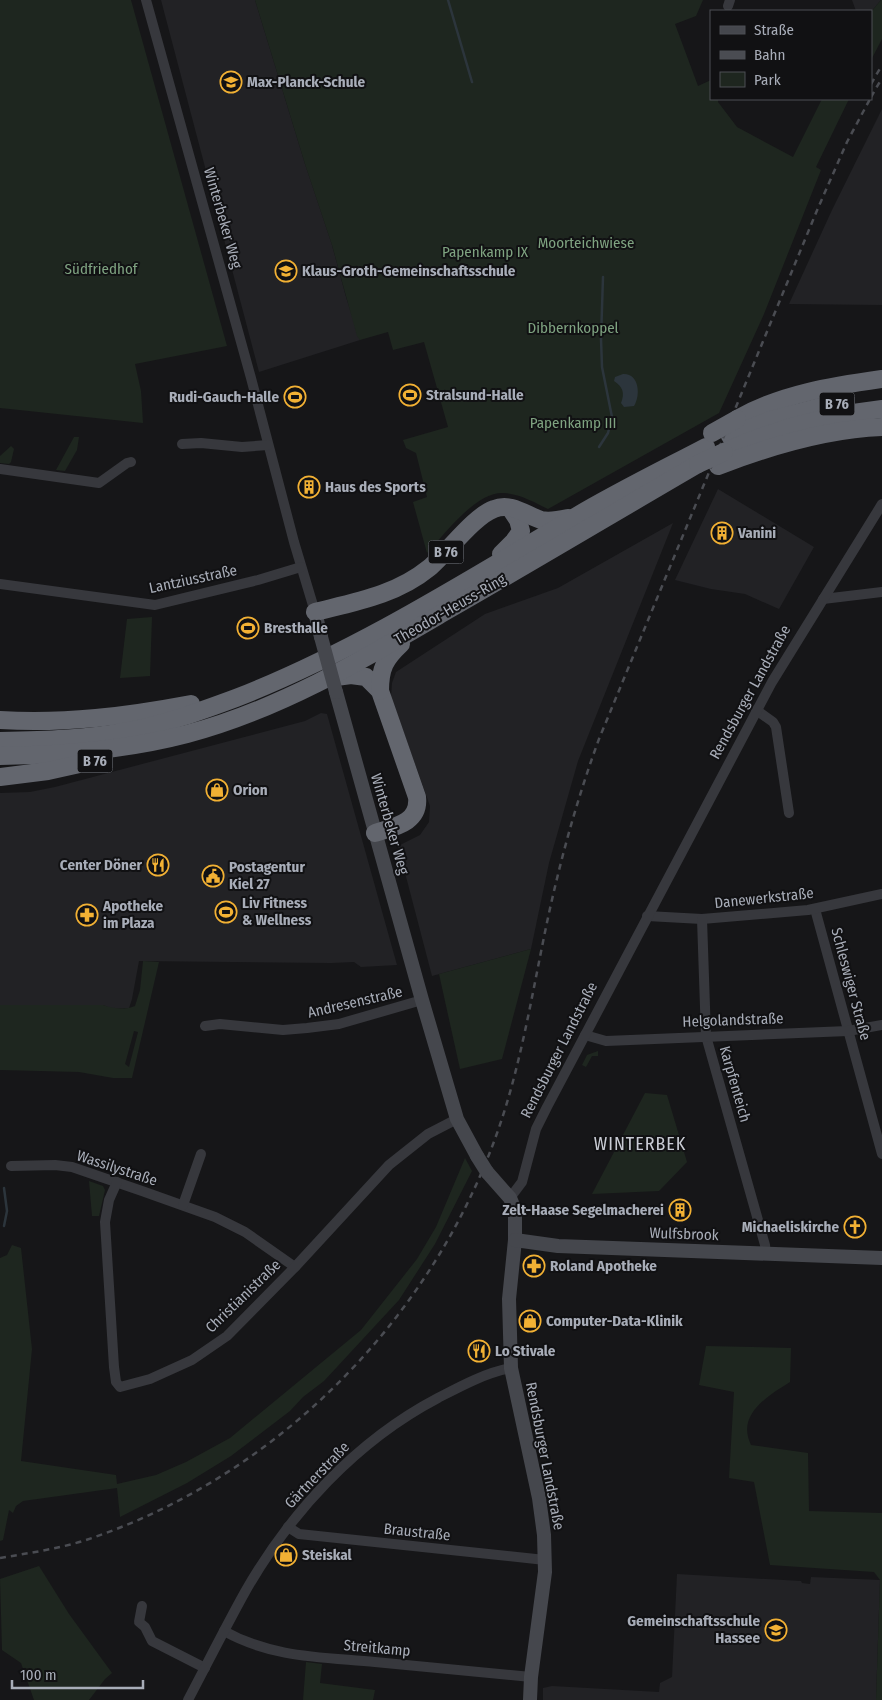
<svg xmlns="http://www.w3.org/2000/svg" width="882" height="1700" viewBox="0 0 882 1700" font-family="'Fira Sans Condensed',sans-serif">
  <style>
    .built { fill: #222225 }
    .green { fill: #1e261f; fill-rule: evenodd }
    .water { fill: #2c353c }
    .lines { fill: none; stroke-linecap: round; stroke-linejoin: round }
    .stream { stroke: #2c353c; stroke-width: 2.5 }
    .street { stroke: #37383d; stroke-width: 10 }
    .secondary { stroke: #45474d; stroke-width: 14 }
    .highway { stroke: #63666e; stroke-width: 18 }
    .rail { stroke: #4a4c52; stroke-width: 2.5; stroke-dasharray: 6 5; stroke-linecap: butt }
    .secondary-bridge { stroke: #45474d; stroke-width: 14 }
    .highway-bridge { stroke: #63666e; stroke-width: 18 }
    .labels { text-anchor: middle; dominant-baseline: central; stroke-width: 4; stroke-linejoin: round; paint-order: stroke }
    .shield { fill: #111113; stroke: #7b7e86; stroke-width: 1 }
    .shield-label { font-size: 14px; font-weight: bold; fill: #a8adb8 }
    .poi-label { font-size: 15px; font-weight: bold; fill: #a8adb8; stroke: #111113; text-anchor: start }
    .street-label { font-size: 15px; fill: #a8adb8; stroke: #111113 }
    .park-label { font-size: 15px; fill: #7fa381; stroke: #111113 }
    .quarter-label { font-size: 18px; letter-spacing: 1px; fill: #c9ccd4; stroke: #111113 }
  </style>
  <rect width="100%" height="100%" fill="#161618"/>
  <g class="built">
    <path d="M161,0H255L305,164L332,245L346,297L360,340L259,372Z"/>
    <path d="M852,0H881L871,12L856,11Z"/>
    <path d="M882,109V305L789,304L832,210Z"/>
    <path d="M718,489L814,547L779,609L745,594L711,589L675,580Z"/>
    <path d="M673,523L578,761L549,863L531,949L432,976L398,846L420,835L429,822L430,806L391,697L392,683L396,672L485,614L558,588Z"/>
    <path d="M321,713L327,714L397,965L361,967L354,962L331,963L139,961L132,999L129,1008L112,1009L103,1005H0V793L30,792L55,787L305,721Z"/>
    <path d="M677,1574L801,1581L802,1583L810,1584L811,1577L880,1580L876,1700H543V1688L552,1686L659,1692L660,1683L672,1677Z"/>
  </g>
  <g class="green">
    <path d="M0,0H131L227,346L135,364L141,391L143,423L0,408Z"/>
    <path d="M255,0H703L696,16L675,24L698,86L711,80V99H718V102L737,127L793,157L822,99H849L816,167L821,170L764,314L719,413L548,509C534,502 520,494 504,493C476,491 444,535 427,553L413,502L427,497L416,453L406,448L403,440L448,427L424,342L393,350L388,332L360,340L357,336L332,245L305,164Z"/>
    <path d="M881,0H882V39L871,60V12Z"/>
    <path d="M74,437H79L77,450L65,471L56,470Z"/>
    <path d="M11,446L14,449L11,462L9,464L0,463V456Z"/>
    <path d="M152,617L150,676L120,678L127,619Z"/>
    <path d="M531,949L502,1059L460,1069L439,974Z"/>
    <path d="M143,961L159,962L132,1078H113L79,1072L0,1070V1005H103C114,1009 124,1010 135,1006L140,990ZM134,1031L138,1032L129,1067L125,1064Z"/>
    <path d="M598,1051V1056H592L586,1067L582,1065L587,1055Z"/>
    <path d="M645,1093L667,1095L687,1162L659,1191L592,1194Z"/>
    <path d="M465,1158L472,1171L435,1244L399,1300L324,1381L303,1397L290,1411L231,1456L187,1483L120,1517L117,1488L23,1501L16,1506L13,1513L9,1510L3,1540L0,1541V1258L7,1255L12,1245L21,1248L32,1349L21,1461L116,1475L117,1484L156,1475L186,1462L230,1438L361,1330L417,1259L436,1227Z"/>
    <path d="M89,1181L103,1186L105,1190L99,1216H92Z"/>
    <path d="M706,1346L791,1348L790,1382C768,1396 736,1414 751,1445L808,1453L809,1511L882,1513V1700H876L880,1580L874,1572L770,1565L754,1482L729,1478L734,1392L699,1385Z"/>
    <path d="M39,1566L69,1614L112,1673L105,1679L89,1700H34L21,1663L2,1650L0,1579Z"/>
    <path d="M306,1662L322,1664L320,1683L375,1690L373,1700H303Z"/>
  </g>
  <path class="water" d="M623,374C639,373 641,395 634,406L624,407L621,403C625,393 623,387 614,381L615,377Z"/>
  <g class="lines">
    <g class="stream">
      <path d="M448,0L472,82"/>
      <path d="M599,447L608,433L612,417L602,367L601,339L603,277"/>
      <path d="M4,1226L7,1211L4,1188"/>
    </g>
    <g class="street">
      <path d="M146,0L251,378L294,542L315,612"/>
      <path d="M728,6L730,0"/>
      <path d="M182,444L201,443L242,447L268,445"/>
      <path d="M0,469L99,483L127,463L131,462"/>
      <path d="M0,584L155,605L258,580L301,567"/>
      <path d="M823,599L882,592"/>
      <path d="M756,710L773,722L776,727L789,813"/>
      <path d="M815,909L882,1154"/>
      <path d="M647,916L702,919L808,910L882,894"/>
      <path d="M702,919L706,1036L765,1245L766,1254"/>
      <path d="M205,1026L220,1024L283,1030L307,1028L339,1024L422,1000"/>
      <path d="M585,1035L606,1041L848,1031L882,1025"/>
      <path d="M11,1166L55,1165L72,1167L142,1191L215,1217L245,1232L295,1267"/>
      <path d="M117,1182L109,1200L105,1222L114,1367L116,1382L120,1387L150,1379L192,1360L227,1336L295,1267L389,1165L428,1134L457,1119"/>
      <path d="M510,1198L522,1182L536,1129L547,1107L772,682L882,504"/>
      <path d="M183,1205L201,1154"/>
      <path d="M288,1527L299,1534L545,1560"/>
      <path d="M142,1606L139,1622L145,1627L152,1641L205,1668"/>
      <path d="M224,1631C272,1658 322,1657 375,1662C427,1667 479,1672 531,1677"/>
      <path d="M188,1700C207,1664 225,1628 245,1592C290,1513 356,1441 438,1398C461,1386 485,1373 511,1368"/>
    </g>
    <g class="secondary">
      <path d="M315,612L321,637"/>
      <path d="M336,692L422,1000L457,1119L477,1156"/>
      <path d="M487,1172L510,1198L515,1210V1240L509,1299L511,1368L539,1498L544,1535L545,1572L531,1677L530,1700"/>
      <path d="M515,1240L558,1246L882,1258"/>
    </g>
    <g class="highway">
      <path d="M737,419C781,394 832,386 882,379"/>
      <path d="M730,436L771,420L820,407"/>
      <path d="M724,452C775,429 827,415 882,409"/>
      <path d="M718,466C770,446 826,429 882,427"/>
      <path d="M501,554L514,541L521,531L518,520L510,508"/>
      <path d="M315,612C355,602 396,595 429,568C447,553 474,516 494,509C511,502 526,515 541,520C550,522 559,520 568,518"/>
      <path d="M336,677L351,675L366,677L380,691L417,797C420,823 394,827 375,833"/>
      <path d="M380,691C380,668 385,659 401,644"/>
      <path d="M0,720C65,724 127,716 191,704"/>
      <path d="M0,741C43,740 86,739 128,731C165,724 201,711 236,698C356,651 465,582 575,517C617,492 662,470 706,447"/>
      <path d="M0,756C63,755 126,750 187,734C278,710 361,661 441,614C527,565 612,514 698,464"/>
      <path d="M0,777L48,771L102,759"/>
    </g>
    <g class="rail">
      <path d="M871,84L882,65"/>
      <path d="M871,97L882,78"/>
      <path d="M0,1558C29,1553 58,1549 86,1540C285,1474 445,1306 506,1106C525,1043 535,978 549,913C562,854 578,796 599,739L818,208L847,142L870,99"/>
    </g>
    <g class="secondary-bridge">
      <path d="M321,637L336,692"/>
      <path d="M477,1156L487,1172"/>
    </g>
    <g class="highway-bridge">
      <path d="M712,433L737,419"/>
      <path d="M698,464L724,452"/>
    </g>
  </g>
  <defs>
    <g id="school-ring" transform="scale(1.125)"><circle r="9.5" fill="#111113" stroke="#f2b134" stroke-width="1.5"/><path d="M0-5L7-2L0 1L-7-2ZM-4 1L0 2.5L4 1V4Q0 6-4 4Z" fill="#f2b134"/></g>
    <g id="stadium-ring" transform="scale(1.125)"><circle r="9.5" fill="#111113" stroke="#f2b134" stroke-width="1.5"/><path d="M0-5a6.5 5 0 1 0 0 10a6.5 5 0 1 0 0-10ZM-3.5-1.8h7v3.6h-7Z" fill="#f2b134"/></g>
    <g id="building-ring" transform="scale(1.125)"><circle r="9.5" fill="#111113" stroke="#f2b134" stroke-width="1.5"/><path d="M-4-6H4V6H1V3H-1V6H-4ZM-2.5-4.3h1.7v1.8h-1.7ZM.8-4.3h1.7v1.8H.8ZM-2.5-1h1.7V.8h-1.7ZM.8-1h1.7V.8H.8Z" fill="#f2b134"/></g>
    <g id="shop-ring" transform="scale(1.125)"><circle r="9.5" fill="#111113" stroke="#f2b134" stroke-width="1.5"/><path d="M-5-2.5h2.3a2.7 3.5 0 0 1 5.4 0H5L5.5 6h-11ZM-1.5-2.5h3a1.5 2.3 0 0 0-3 0Z" fill="#f2b134"/></g>
    <g id="restaurant-ring" transform="scale(1.125)"><circle r="9.5" fill="#111113" stroke="#f2b134" stroke-width="1.5"/><path d="M-5-6h1v4h1v-4h1v4h1v-4h1v5L-1.5 .5V6h-2V.5L-5-1ZM5-6V6H3V1.5H1.5Q1.5-4 5-6Z" fill="#f2b134"/></g>
    <g id="civic-ring" transform="scale(1.125)"><circle r="9.5" fill="#111113" stroke="#f2b134" stroke-width="1.5"/><path d="M-.6-6.5H3V-4.5H.6V-3L4-1V1h2V6H-6V1h2V-1L-.6-3ZM-1.2 2.5V6h2.4V2.5Z" fill="#f2b134"/></g>
    <g id="pharmacy-ring" transform="scale(1.125)"><circle r="9.5" fill="#111113" stroke="#f2b134" stroke-width="1.5"/><path d="M-2-6h4v4h4v4h-4v4h-4v-4h-4v-4h4Z" fill="#f2b134"/></g>
    <g id="church-ring" transform="scale(1.125)"><circle r="9.5" fill="#111113" stroke="#f2b134" stroke-width="1.5"/><path d="M-1.2-6h2.4v3.5h3.3v2.4h-3.3V6h-2.4V-.1h-3.3v-2.4h3.3Z" fill="#f2b134"/></g>
  </defs>
  <g fill-rule="evenodd">
    <use href="#school-ring" x="231" y="82"/>
    <use href="#school-ring" x="286" y="271"/>
    <use href="#stadium-ring" x="410" y="395"/>
    <use href="#stadium-ring" x="295" y="397"/>
    <use href="#building-ring" x="309" y="487"/>
    <use href="#building-ring" x="722" y="533"/>
    <use href="#stadium-ring" x="248" y="628"/>
    <use href="#shop-ring" x="217" y="790"/>
    <use href="#restaurant-ring" x="158" y="865"/>
    <use href="#civic-ring" x="213" y="876"/>
    <use href="#stadium-ring" x="226" y="912"/>
    <use href="#pharmacy-ring" x="87" y="915"/>
    <use href="#building-ring" x="680" y="1210"/>
    <use href="#church-ring" x="855" y="1227"/>
    <use href="#pharmacy-ring" x="534" y="1266"/>
    <use href="#shop-ring" x="530" y="1321"/>
    <use href="#restaurant-ring" x="479" y="1351"/>
    <use href="#shop-ring" x="286" y="1555"/>
    <use href="#school-ring" x="776" y="1630"/>
  </g>
  <g class="labels">
    <g class="shield">
      <rect x="819.5" y="392.5" width="35" height="23" rx="4"/>
      <rect x="428.5" y="540.5" width="35" height="23" rx="4"/>
      <rect x="77.5" y="749.5" width="35" height="23" rx="4"/>
    </g>
    <g class="shield-label">
      <text x="837" y="404">B 76</text>
      <text x="446" y="552">B 76</text>
      <text x="95" y="761">B 76</text>
    </g>
    <g class="poi-label">
      <text x="247" y="82">Max-Planck-Schule</text>
      <text x="302" y="271">Klaus-Groth-Gemeinschaftsschule</text>
      <text x="426" y="395">Stralsund-Halle</text>
      <text x="279" y="397" text-anchor="end">Rudi-Gauch-Halle</text>
      <text x="325" y="487">Haus des Sports</text>
      <text x="738" y="533">Vanini</text>
      <text x="264" y="628">Bresthalle</text>
      <text x="233" y="790">Orion</text>
      <text x="142" y="865" text-anchor="end">Center Döner</text>
      <text x="229" y="867">Postagentur<tspan x="229" dy="17">Kiel 27</tspan></text>
      <text x="242" y="903">Liv Fitness<tspan x="242" dy="17">&amp; Wellness</tspan></text>
      <text x="103" y="906">Apotheke<tspan x="103" dy="17">im Plaza</tspan></text>
      <text x="664" y="1210" text-anchor="end">Zelt-Haase Segelmacherei</text>
      <text x="839" y="1227" text-anchor="end">Michaeliskirche</text>
      <text x="550" y="1266">Roland Apotheke</text>
      <text x="546" y="1321">Computer-Data-Klinik</text>
      <text x="495" y="1351">Lo Stivale</text>
      <text x="302" y="1555">Steiskal</text>
      <text x="760" y="1621" text-anchor="end">Gemeinschaftsschule<tspan x="760" dy="17">Hassee</tspan></text>
    </g>
    <g class="street-label">
      <text transform="translate(223 218) rotate(74)">Winterbeker Weg</text>
      <text transform="translate(193 579) rotate(-12)">Lantziusstraße</text>
      <text transform="translate(450 609) rotate(-30)">Theodor-Heuss-Ring</text>
      <text transform="translate(750 692) rotate(-61)">Rendsburger Landstraße</text>
      <text transform="translate(390 824) rotate(74)">Winterbeker Weg</text>
      <text transform="translate(764 898) rotate(-6)">Danewerkstraße</text>
      <text transform="translate(851 984) rotate(75)">Schleswiger Straße</text>
      <text transform="translate(355 1002) rotate(-13)">Andresenstraße</text>
      <text transform="translate(733 1020) rotate(-2)">Helgolandstraße</text>
      <text transform="translate(559 1050) rotate(-63)">Rendsburger Landstraße</text>
      <text transform="translate(735 1084) rotate(74)">Karpfenteich</text>
      <text transform="translate(117 1168) rotate(18)">Wassilystraße</text>
      <text transform="translate(684 1234) rotate(2)">Wulfsbrook</text>
      <text transform="translate(243 1296) rotate(-44)">Christianistraße</text>
      <text transform="translate(545 1456) rotate(79)">Rendsburger Landstraße</text>
      <text transform="translate(317 1475) rotate(-46)">Gärtnerstraße</text>
      <text transform="translate(417 1532) rotate(6)">Braustraße</text>
      <text transform="translate(377 1648) rotate(5)">Streitkamp</text>
    </g>
    <g class="park-label">
      <text x="586" y="243">Moorteichwiese</text>
      <text x="485" y="252">Papenkamp IX</text>
      <text x="101" y="269">Südfriedhof</text>
      <text x="573" y="328">Dibbernkoppel</text>
      <text x="573" y="423">Papenkamp III</text>
    </g>
    <g class="quarter-label">
      <text x="640" y="1144">WINTERBEK</text>
    </g>
  </g>
  <rect x="710" y="10" width="162" height="90" fill="#111113" stroke="#4d4f55"/>
  <rect x="720" y="26" width="25" height="8" fill="#45474d" stroke="#4d4f55"/>
  <text x="754" y="35" font-size="15" fill="#a8adb8">Straße</text>
  <rect x="720" y="51" width="25" height="8" fill="#4a4c52" stroke="#4d4f55"/>
  <text x="754" y="60" font-size="15" fill="#a8adb8">Bahn</text>
  <rect x="720" y="72" width="25" height="15" fill="#1e261f" stroke="#4d4f55"/>
  <text x="754" y="85" font-size="15" fill="#a8adb8">Park</text>
  <path d="M12 1680v8h131v-8" fill="none" stroke="#a8adb8" stroke-width="2.5"/>
  <text x="20" y="1680" font-size="15" fill="#a8adb8" stroke="#111113" stroke-width="4" paint-order="stroke">100 m</text>
</svg>
